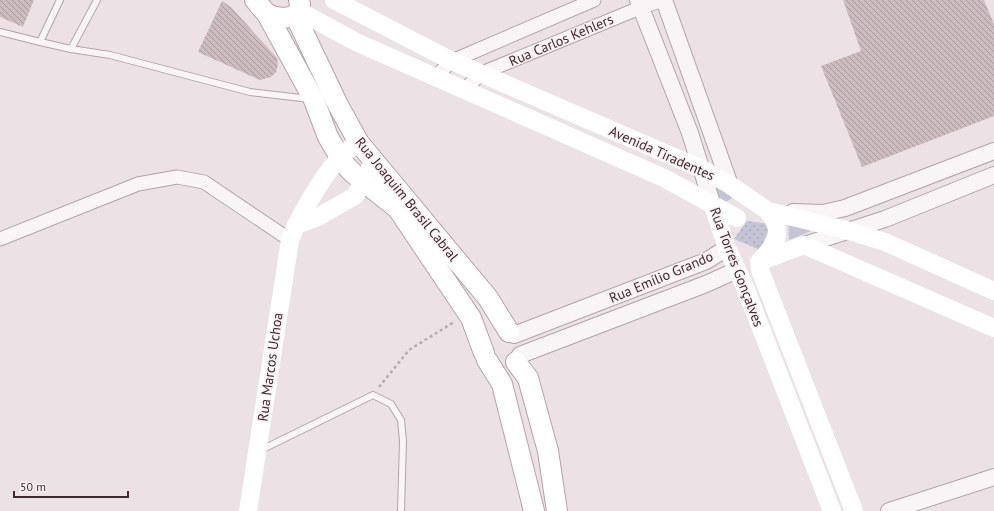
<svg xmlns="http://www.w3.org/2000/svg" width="994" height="511" viewBox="0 0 994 511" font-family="'PT Sans',sans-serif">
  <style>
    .grass { fill: url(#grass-tufts) }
    .garden { fill: url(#garden-dots) }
    .building { fill: url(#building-back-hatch) }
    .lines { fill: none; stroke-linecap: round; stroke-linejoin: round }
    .service-casing { stroke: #b3a3a7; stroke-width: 8 }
    .minor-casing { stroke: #b3a3a7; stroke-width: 15 }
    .tertiary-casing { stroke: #b3a3a7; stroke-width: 18 }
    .primary-casing { stroke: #b9a0a6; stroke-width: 22 }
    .path { stroke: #b8abae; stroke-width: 2.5; stroke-dasharray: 3 3; stroke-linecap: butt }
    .service { stroke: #f9f5f6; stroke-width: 6 }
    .minor { stroke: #f9f5f6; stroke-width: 13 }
    .tertiary { stroke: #f9f5f6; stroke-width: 16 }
    .secondary { stroke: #fff; stroke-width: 18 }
    .primary { stroke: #fff; stroke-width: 20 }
    .labels { text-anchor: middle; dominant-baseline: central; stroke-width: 3; stroke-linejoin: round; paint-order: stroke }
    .street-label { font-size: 14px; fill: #45282f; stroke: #f9f2f4 }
  </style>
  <defs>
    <pattern id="grass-tufts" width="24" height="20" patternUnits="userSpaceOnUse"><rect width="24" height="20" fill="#c3c5d6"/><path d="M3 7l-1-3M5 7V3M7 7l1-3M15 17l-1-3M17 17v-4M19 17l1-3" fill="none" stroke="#a9a9b8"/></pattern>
    <pattern id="garden-dots" width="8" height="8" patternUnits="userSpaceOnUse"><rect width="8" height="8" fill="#c3c5d6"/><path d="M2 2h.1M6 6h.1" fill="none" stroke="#a9a9b8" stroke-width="1.8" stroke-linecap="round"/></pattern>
    <pattern id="building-back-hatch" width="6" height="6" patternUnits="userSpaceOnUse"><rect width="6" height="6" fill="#ccbcbf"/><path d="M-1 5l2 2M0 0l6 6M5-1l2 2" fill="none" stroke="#a7999c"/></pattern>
  </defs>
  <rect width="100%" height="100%" fill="#ece2e5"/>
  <g class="grass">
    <path d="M711,182L739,193L719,207Z"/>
    <path d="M788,218L816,229L789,240Z"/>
  </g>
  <path class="garden" d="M747,221L771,224L760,250L734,239Z"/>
  <g class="building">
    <path d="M0,0H34L23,27L0,17Z"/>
    <path d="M843,0H984L994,24V116L862,167L821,66L861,51Z"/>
    <path d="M222,1L231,7L277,58L278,65L276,72L271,77L260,80L198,52Z"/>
  </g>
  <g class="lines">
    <g class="service-casing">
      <g id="service">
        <path d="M60,0L40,42L71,49L110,55L250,92L310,99"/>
        <path d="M0,32L40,42"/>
        <path d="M71,49L97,0"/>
        <path d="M261,450L373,395L391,404L401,420L403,441L401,511"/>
      </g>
    </g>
    <g class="minor-casing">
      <g id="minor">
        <path d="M436,76L452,61L594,0"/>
        <path d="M465,89L482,73L642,7L663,0"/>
        <path d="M0,239L138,184L177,177L204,182L290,240"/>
      </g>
    </g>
    <g class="tertiary-casing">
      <g id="tertiary">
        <path d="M638,0L690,133L713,206"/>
        <path d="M664,0L730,185"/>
        <path d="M793,212L823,213L845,208L994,151"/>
        <path d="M804,245L885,219L994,175"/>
        <path d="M514,335L706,261L727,248"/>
        <path d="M520,355L706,284L737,270"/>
        <path d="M889,511L994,477"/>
      </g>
    </g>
    <g class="primary-casing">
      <g id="primary">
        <path d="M255,0C259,4 263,11 268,14C280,21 305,19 299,0"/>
        <path d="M267,14L314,100L328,137L344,164L354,174L398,209L471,318L484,353"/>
        <path d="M295,15L338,105L359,143L488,298L509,332"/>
        <path d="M487,360L502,384L534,511"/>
        <path d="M516,362L528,378L548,451L557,511"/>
      </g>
    </g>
    <path class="path" d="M379,387L409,350L454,322"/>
    <use href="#service" class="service"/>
    <use href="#minor" class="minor"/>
    <use href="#tertiary" class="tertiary"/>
    <g class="secondary">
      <path d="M334,0L452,61L704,170L730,185L768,211L846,230L885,242L994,291"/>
      <path d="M299,11L356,42L664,178L737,218"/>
      <path d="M713,206L727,248L745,287L832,511"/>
      <path d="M768,211C785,233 776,244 759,262L760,270L854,511"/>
      <path d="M296,225L318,217L355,196L374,161"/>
      <path d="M761,261L804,245L994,328"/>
      <path d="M248,511L290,240C301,213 332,155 359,143"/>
    </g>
    <use href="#primary" class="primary"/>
  </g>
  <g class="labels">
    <g class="street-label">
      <text transform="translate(561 40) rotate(-23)">Rua Carlos Kehlers</text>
      <text transform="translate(662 153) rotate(24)">Avenida Tiradentes</text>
      <text transform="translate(407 199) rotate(51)">Rua Joaquim Brasil Cabral</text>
      <text transform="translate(737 267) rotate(69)">Rua Torres Gonçalves</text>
      <text transform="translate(661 277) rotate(-23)">Rua Emílio Grando</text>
      <text transform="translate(270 367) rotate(-82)">Rua Marcos Uchoa</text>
    </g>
  </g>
  <path d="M14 491v6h114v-6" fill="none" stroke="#45282f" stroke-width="2"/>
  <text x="20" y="491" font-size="12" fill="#45282f" stroke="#f9f2f4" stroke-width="3" paint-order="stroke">50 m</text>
</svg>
